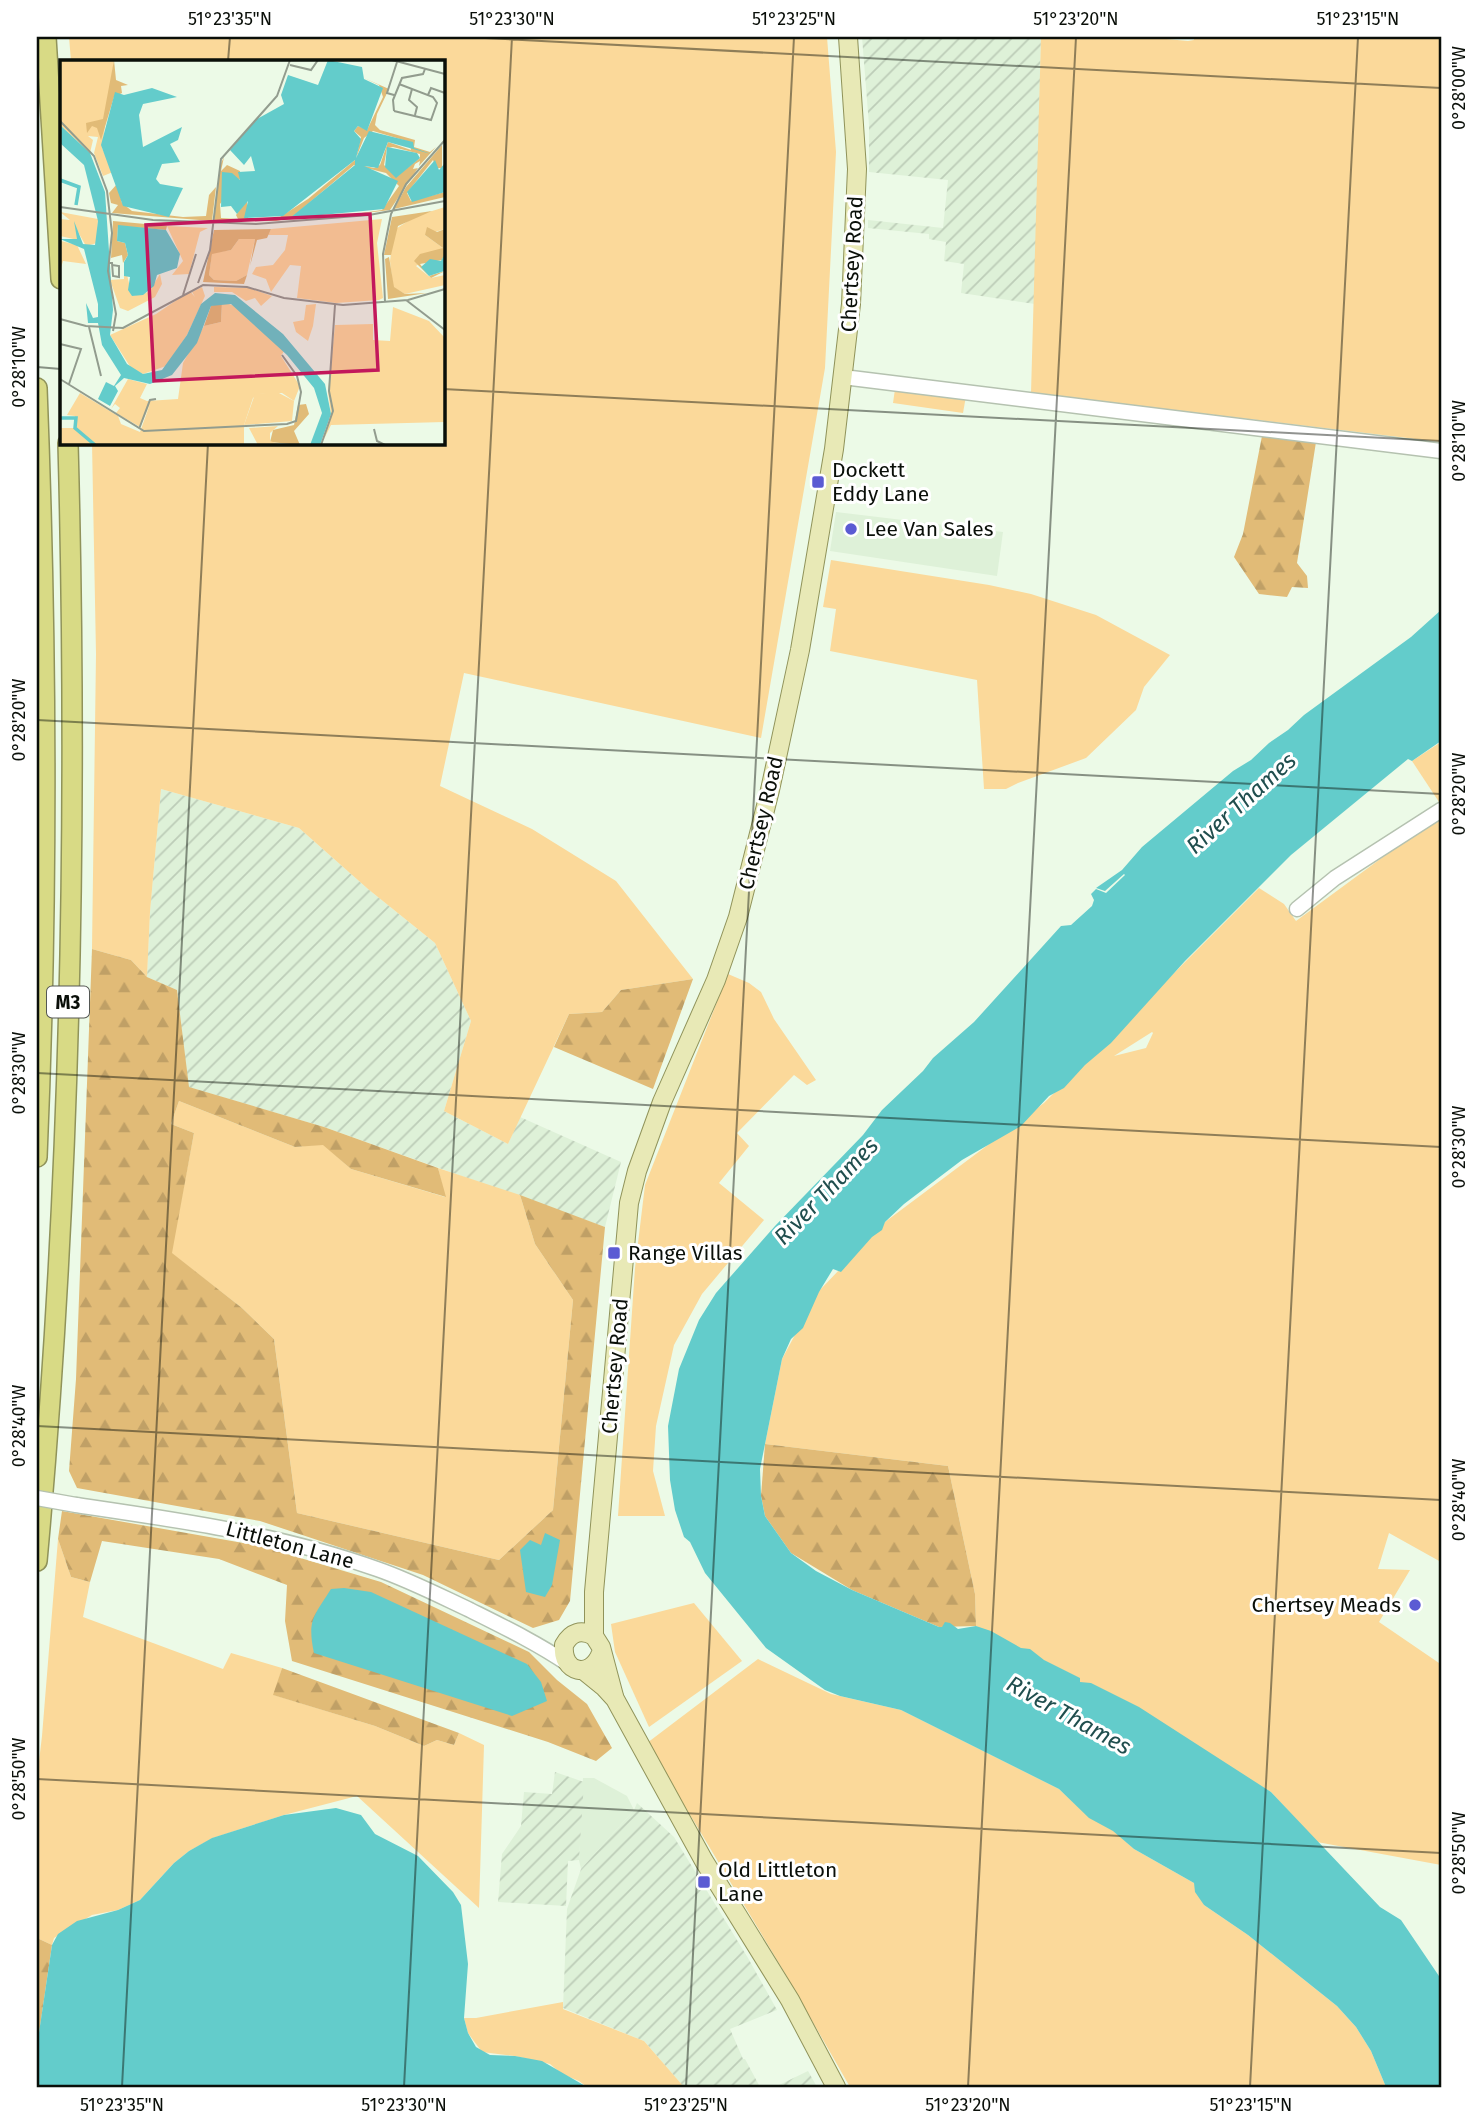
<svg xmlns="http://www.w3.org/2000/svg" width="1478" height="2124" viewBox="0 0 1478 2124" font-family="'Fira Sans',sans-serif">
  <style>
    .built { fill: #def1d8 }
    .industrial { fill: url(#industrial-furrows) }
    .green { fill: #fbd99a; fill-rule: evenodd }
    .forest { fill: url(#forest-firs) }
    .water { fill: #63cccb }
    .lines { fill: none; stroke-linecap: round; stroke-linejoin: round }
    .minor-casing { stroke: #b5c2b0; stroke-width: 17 }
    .major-casing { stroke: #90935a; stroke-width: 20 }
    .highway-casing { stroke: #90935a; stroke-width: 22 }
    .minor { stroke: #fff; stroke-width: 14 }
    .major { stroke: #e8e9b6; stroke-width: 18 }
    .highway { stroke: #d8da85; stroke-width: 19 }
    .minor-bridge-casing { stroke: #b5c2b0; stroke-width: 17; stroke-linecap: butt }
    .minor-bridge { stroke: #fff; stroke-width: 14 }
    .ticks { fill: none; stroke: #0a0f09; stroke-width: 2; stroke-opacity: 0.45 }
    .poi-dot { fill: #5b5bd3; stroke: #fff; stroke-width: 2.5 }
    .labels { text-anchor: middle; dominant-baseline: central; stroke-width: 6; stroke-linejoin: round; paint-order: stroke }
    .shield { fill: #fff; stroke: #545753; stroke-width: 2 }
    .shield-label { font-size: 19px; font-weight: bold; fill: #0a0f09 }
    .street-label { font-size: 21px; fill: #0a0f09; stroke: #fff }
    .poi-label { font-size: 21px; fill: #0a0f09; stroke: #fff; text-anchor: start }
    .water-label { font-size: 23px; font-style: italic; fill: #204e4e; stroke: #fff }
    .inset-river { fill: none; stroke: #63cccb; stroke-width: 3.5 }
    .inset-road { fill: none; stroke: #929c8e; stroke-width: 2 }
    .view { fill: #c2185b; fill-opacity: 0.15; stroke: #c2185b; stroke-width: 3.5 }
    .inset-edge { fill: none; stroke: #0a0f09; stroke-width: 3.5 }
    .neatline { fill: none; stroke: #0a0f09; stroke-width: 2.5 }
    .ticks-label { font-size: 18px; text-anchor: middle; fill: #0a0f09 }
  </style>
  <defs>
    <pattern id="industrial-furrows" width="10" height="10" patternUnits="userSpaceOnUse" patternTransform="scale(1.75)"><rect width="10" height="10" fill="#def1d8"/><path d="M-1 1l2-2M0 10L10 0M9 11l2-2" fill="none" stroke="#bdcdb8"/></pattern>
    <pattern id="forest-firs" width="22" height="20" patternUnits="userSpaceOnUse" patternTransform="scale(1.75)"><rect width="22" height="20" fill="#e1bb77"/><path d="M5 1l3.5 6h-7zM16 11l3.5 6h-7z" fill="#c0a066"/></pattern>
  </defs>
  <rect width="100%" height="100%" fill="#ecfae7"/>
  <g class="built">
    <path d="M836,512L1003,532L997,576L830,551Z"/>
    <path d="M583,1778H594L627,1796L634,1810L581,1869L579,1860Z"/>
  </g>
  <g class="industrial">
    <path d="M862,37H1041L1035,304L961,293L964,264L944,261L946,242L929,239V234L868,228V220L943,228L948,180L869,172V125Z"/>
    <path d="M161,789L299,828L368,889L435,943L471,1021L444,1111L508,1144L520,1117L621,1162L605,1227L324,1127L188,1087L177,990L147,977L150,912Z"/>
    <path d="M555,1772L584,1782L579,1860L568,1861L566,1906L498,1902L502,1854L521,1826L524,1792L552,1794Z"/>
    <path d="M637,1803L674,1837L748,1958L777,2010L730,2029L743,2059H745L760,2087H684L644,2041L563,2008L567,1909L581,1869L634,1810Z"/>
    <path d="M808,2071L817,2087H775Z"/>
  </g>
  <g class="green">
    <path d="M69,37H827L836,152L825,368L761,738L464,673L440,786L532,829L616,881L693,979L621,990L602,1012L569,1014L508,1144L444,1111L471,1021L435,943L368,889L299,828L161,789L150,912L147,977L131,960L92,949L96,654L92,443H443V61H71Z"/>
    <path d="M1041,37H1145L1188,41L1194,40V37H1441V442L1031,393Z"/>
    <path d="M895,389L966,396L963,413L893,403Z"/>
    <path d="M831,560L989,585L1031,594L1096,615L1170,655L1144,687L1136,710L1086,758L1018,783L1006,789H984L977,680L830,651L836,609L823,607Z"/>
    <path d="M1441,742V801L1439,802L1412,761Z"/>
    <path d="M1441,818V1562L1389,1533L1378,1569L1410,1570L1379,1622L1439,1663L1441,1661V1865L1317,1842L1271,1792L976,1626L975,1594L948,1466L765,1444L782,1359L818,1292L885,1222L1044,1103L1259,888L1284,904L1296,921L1421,829ZM1153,1033L1146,1048L1114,1056L1152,1032Z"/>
    <path d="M728,974L749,983L761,992L774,1019L816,1080L807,1085L794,1075L737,1133L749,1146L719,1183L764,1220L702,1294L674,1345L656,1426L653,1471L665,1516H618L635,1268L645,1185Z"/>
    <path d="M179,1101L295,1147L323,1144L351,1169L445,1197L438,1168L520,1195L535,1244L573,1300L553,1510L499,1560L297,1513L274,1339L242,1308L171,1253L194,1133L171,1124Z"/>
    <path d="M58,1539L71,1577L90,1582L83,1617L223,1669L231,1653L282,1668L274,1695L375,1726L424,1746L437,1740L454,1745L459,1733L484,1745L479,1908L357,1796L284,1815L213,1838L189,1851L174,1863L140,1900L118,1910L92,1915L54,1938L52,1945L37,1938V1778L42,1736Z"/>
    <path d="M694,1603L742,1661L649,1727L615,1652L611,1624Z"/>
    <path d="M758,1659L831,1694L901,1710L1059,1789L1089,1817L1114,1831L1134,1849L1194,1883L1204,1905L1248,1935L1337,2006L1356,2027L1371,2051L1386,2087H850L783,1970L647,1743Z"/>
    <path d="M563,2002V2009L644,2041L684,2087H587L579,2081L562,2074L550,2064L515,2056L482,2052L468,2033L464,2018H476Z"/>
  </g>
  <g class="forest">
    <path d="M1262,436L1316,442L1297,563L1307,576L1308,588L1292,587L1287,597L1259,594L1234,557L1243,534Z"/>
    <path d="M92,949L131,960L147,977L177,990L189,1087L324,1127L438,1168L446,1197L351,1169L323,1145L295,1147L179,1101L171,1124L194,1133L172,1253L242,1308L274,1339L297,1513L499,1560L553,1510L573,1300L535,1244L520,1195L605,1227L570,1601L559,1620L533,1628L423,1575L260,1521L77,1488L69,1471L76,1379Z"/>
    <path d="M693,979L653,1089L554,1047L569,1014L602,1012L621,990Z"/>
    <path d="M765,1444L948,1466L975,1594L976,1626L939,1627L852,1590L791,1553L765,1516L761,1496Z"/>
    <path d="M62,1511L260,1546L381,1582L529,1652L557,1680L587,1704L612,1748L596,1761L548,1742L292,1661L285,1621L287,1585L219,1559L102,1541L90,1582L71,1577L58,1539Z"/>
    <path d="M282,1668L459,1733L454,1745L437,1740L424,1746L375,1726L273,1695Z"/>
    <path d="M37,1938L52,1945L37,2047Z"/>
  </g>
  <g class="water">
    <path d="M1441,610V741L1412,761L1408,759L1291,855L1185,961L1111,1043L1085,1065L1064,1088L1049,1096L1021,1126L962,1160L904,1204L885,1222L882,1230L872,1237L841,1272L833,1269L819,1292L803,1328L791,1339L782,1359L760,1469L761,1496L765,1516L791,1553L816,1571L852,1590L939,1627H942L945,1622L950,1623L958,1629L976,1626L991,1631L1021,1648L1030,1649L1044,1660L1080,1678V1682L1091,1683L1139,1707L1271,1792L1380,1907L1401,1920L1441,1979V2087H1386L1371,2051L1356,2027L1337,2006L1248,1935L1204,1905L1195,1892L1194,1883L1134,1849L1113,1831L1089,1818L1059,1789L901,1710L840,1696L825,1690L766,1648L705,1573L690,1542L684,1537L675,1510L670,1480L668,1426L679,1369L699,1320L716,1293L775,1226L863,1135L882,1110L923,1071L933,1058L974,1022L1061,926L1071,925L1092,906L1094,900L1091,894L1096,889L1106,893L1125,875L1124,874L1105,891L1096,888L1122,870L1142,847L1233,771L1251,760L1269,743L1288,730L1304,715L1411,637Z"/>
    <path d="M545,1533L560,1540L552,1585L545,1597L526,1592L520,1550L530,1540L541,1545Z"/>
    <path d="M344,1588L371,1592L527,1664L541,1682L547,1701L512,1716L314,1653C307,1620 314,1616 331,1589Z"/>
    <path d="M336,1808L361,1815L375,1834L418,1856L453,1892L461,1905L468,1964L464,2018L468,2033L476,2047L490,2055L515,2056L542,2061L587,2087H37V2046L52,1945L58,1934L77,1921L118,1910L140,1900L174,1863L189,1851L212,1838L284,1815Z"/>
  </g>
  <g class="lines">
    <g class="minor-casing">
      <g id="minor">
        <path d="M843,377L1441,451"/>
        <path d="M1297,909L1335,878L1441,810"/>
        <path d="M76,1505C178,1520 279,1534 377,1569C409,1580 440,1596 470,1610C504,1627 537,1643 568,1664"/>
      </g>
    </g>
    <g class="major-casing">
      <g id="major">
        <path d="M594,1636V1592L629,1203L637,1171L662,1102L716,980L738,917L770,790L800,650L834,449L851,304L857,169L848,37"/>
        <path d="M601,1653C591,1680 561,1673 564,1645C571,1632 581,1629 594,1636L601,1647L614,1696"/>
        <path d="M583,1670L604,1687L615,1699L704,1861L790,2000L836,2087"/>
      </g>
    </g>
    <g class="highway-casing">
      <g id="highway">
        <path d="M46,37L61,279"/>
        <path d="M37,388C47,645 48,901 37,1157"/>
        <path d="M37,1561C71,1190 78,816 68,443"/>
      </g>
    </g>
    <use href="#minor" class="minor"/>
    <use href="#major" class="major"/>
    <use href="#highway" class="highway"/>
    <g class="minor-bridge-casing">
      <path id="minor-bridge" d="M37,1498L76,1505"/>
    </g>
    <use href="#minor-bridge" class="minor-bridge"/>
  </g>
  <path class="ticks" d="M465,37L1441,88M228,61L230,37M37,367L61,369M443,389L1441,441M37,720L1441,794M37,1073L1441,1147M37,1426L1441,1500M37,1779L1441,1853M122,2087L208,443M404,2087L512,37M686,2087L794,37M968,2087L1076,37M1250,2087L1358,37"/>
  <g class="poi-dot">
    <rect x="811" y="475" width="14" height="14" rx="3.5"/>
    <circle cx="851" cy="529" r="7"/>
    <rect x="607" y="1246" width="14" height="14" rx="3.5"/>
    <circle cx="1415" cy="1605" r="7"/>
    <rect x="697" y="1875" width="14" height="14" rx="3.5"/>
  </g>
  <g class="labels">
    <rect class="shield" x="47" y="986.5" width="42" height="31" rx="5"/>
    <g class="shield-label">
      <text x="68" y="1002">M3</text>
    </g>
    <g class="street-label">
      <text transform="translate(852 264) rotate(-87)">Chertsey Road</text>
      <text transform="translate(761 823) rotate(-77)">Chertsey Road</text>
      <text transform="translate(615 1366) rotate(-85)">Chertsey Road</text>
      <text transform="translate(290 1545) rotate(15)">Littleton Lane</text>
    </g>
    <g class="poi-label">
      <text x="832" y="470">Dockett<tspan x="832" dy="24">Eddy Lane</tspan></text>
      <text x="865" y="529">Lee Van Sales</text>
      <text x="628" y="1253">Range Villas</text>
      <text x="1401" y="1605" text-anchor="end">Chertsey Meads</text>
      <text x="718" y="1870">Old Littleton<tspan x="718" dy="24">Lane</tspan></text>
    </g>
    <g class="water-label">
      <text transform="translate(1241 803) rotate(-42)">River Thames</text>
      <text transform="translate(826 1191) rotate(-46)">River Thames</text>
      <text transform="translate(1069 1715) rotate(29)">River Thames</text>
    </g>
  </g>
  <g transform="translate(60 60)">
    <rect width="385" height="385" fill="#ecfae7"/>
    <path d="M0,0H54L42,88L53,112L43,116L34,93L38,77L28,76L33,80L30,93L0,65ZM385,147V169L365,175L383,188L356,206L371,218L385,215V225L345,234L333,227L330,201L334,170L356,156ZM0,152L38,159L37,183L26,186L18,172V180L0,176V159L10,160ZM322,159L317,183L323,238L319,240L276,243L237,238L241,206L230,205L211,232L206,219L192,214L196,207L213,205L225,190L228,175H208L211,169ZM107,166L148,168L140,172L129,214L112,215L123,201ZM179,179H195L187,215L176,221L154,220L149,215L152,193L171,190ZM1,181L17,185L26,204L3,201L0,211ZM64,202L72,236L89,232L100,214L102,224L95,237L68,251L60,248L50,220L64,219ZM142,227L145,236L127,275L106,306L83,314L71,308L50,275L96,254L130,231L135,237L132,232ZM154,227L189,228L212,236L201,246L195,238L186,241L172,232H154ZM162,242L179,247L224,291L221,296L240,326L234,341L222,333L199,334L193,338L184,365V385H0V368H15V356L7,355L20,333L58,356L61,364L80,372L90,344L80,367L56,353L60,348L55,344L51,349L68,319L87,324L80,338L87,341L118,339L123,303L144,266L161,262ZM256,244L253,266L248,281L236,272L233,262L244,260L246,245ZM333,247L369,261L385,278V362L271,365L264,379L271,354L268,332L275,265L313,264V280L330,281Z" fill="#fbd99a"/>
    <path d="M54,0L56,20L68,25L61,26L62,33L54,37L41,80L37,68L32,66L27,73L26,63L43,59ZM304,18L329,29L317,54L315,65L320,70L355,80L354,87L370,92L376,87L359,106L360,101L355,104L353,109L358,108L330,150L281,156L322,150L339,126L326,113L294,105L231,158L216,161H154L160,105L164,97L161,111L167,105L180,111V119L160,144L161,158L178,159L176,155L187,141L188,158L207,159L220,157L248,139L295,100V104L314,108L320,105L328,82L351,90L350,82L313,71L304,78L296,98L301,77L294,71L298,66L307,70L323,37L319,25ZM333,87L360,94V98L337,116L324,105L327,88ZM382,85V108H376L373,100L347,133L351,141L385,132V137L334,149L346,127ZM57,124L62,143L72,151L123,157L146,156L149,135L156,127L152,161L52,153L58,145L51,143L49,133ZM372,151L338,166L331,195H324L332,157ZM53,161L107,166L106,170L58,166L57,181L65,183L68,195L63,203L62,195L51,198ZM367,167L377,172L385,169V193L382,200L360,204L369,216L385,211L371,218L354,201L360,194L383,188L365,175ZM211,169L207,178L197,180L190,206L195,179H179L171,190L152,194L149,215L154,220L176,221L187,215L184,224L143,222L154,170ZM329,197L334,227L345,234L367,233L328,239L325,199ZM162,242L161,262L144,266L151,246ZM246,344L249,354L234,371L240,385L210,382L213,370L234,365L238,345Z" fill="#e1bb77" fill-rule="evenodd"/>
    <path d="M217,332L234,341L232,361L184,365L195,334ZM218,366L210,373V381L222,385H198L189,368Z" fill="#fbd99a"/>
    <path d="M268,0L302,7L304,19L323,28L307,71L298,66L294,71L301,79L296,98L309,71L353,82L354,88L371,94L328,82L318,108L304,106L338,121L324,149L230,158L295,105V100L223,156L184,158L188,141L177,154L171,146L161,147L162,112L172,113L180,120L178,112L195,111L191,96L184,105L170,90L197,59L224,44L221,35L228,15L258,25ZM92,28L117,37L83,44L79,55L83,87L122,67L118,80L110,84L120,102L102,104L96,119L100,124L123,128L109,157L63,146L41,85L55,32L64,35ZM0,65L30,93L45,132L53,250L50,275L67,304L83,314L102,310L127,275L141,244L155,233L175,235L223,274L265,324L271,354L260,385H250L262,353L254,328L227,295L171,244L151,246L137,283L112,315L90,324L64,318L55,326L58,331L50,346L38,339L46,322L54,326L61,315L42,285L38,263H28L26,243L33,258L38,257V244L24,189L0,179H17L14,161L23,184L35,185L38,161L24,105L0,83ZM327,87L357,93L360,98L336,118L325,107ZM375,100L379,110L385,103V132L352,142L347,132ZM58,165L106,170L120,194L117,208L97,215L94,226L83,235L72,236L68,230L70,217L64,216V202L68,195L65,183L57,181ZM385,193L384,211L369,216L361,207L370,199L381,201Z" fill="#63cccb"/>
    <path class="inset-river" d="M0,120L19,127L16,145M0,358H16L15,368L35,385"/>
    <path class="inset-road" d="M332,0L385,14M230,5L251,10L258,0M352,29L349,40L357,47L355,55M334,35L327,33L337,2M368,35L371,28L385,33M334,51L371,60L377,43L373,37L339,24M334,51L333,40L342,18L363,14L365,9M0,61L34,96L47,131L52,173L48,211L56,254L53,271M0,147L93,160L196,164L309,155L385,141M48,203H52L53,216L59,217V206L52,205M138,223L150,190L161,99L217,36L230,0M123,235L136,194M346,240L385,270M325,242L323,194L331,154L346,124L385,80M0,259L26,266L63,268L143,225L187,227L224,238L283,245L348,240L385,229M29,267L41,316M0,284L21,289L9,324M0,319L84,371L227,364L236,361L241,332L237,316L222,295M79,369L90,340L96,339M314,369L317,381L325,385M261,385L273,351L269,331L275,245"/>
    <path class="view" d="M310,154L318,310L94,321L86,165Z"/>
    <rect width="385" height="385" class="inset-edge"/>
  </g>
  <rect width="1478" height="2124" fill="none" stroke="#ffffff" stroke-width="77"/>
  <rect x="38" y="38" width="1402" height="2048" class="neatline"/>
  <g class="ticks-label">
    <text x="230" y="25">51°23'35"N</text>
    <text x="512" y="25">51°23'30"N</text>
    <text x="794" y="25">51°23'25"N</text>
    <text x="1076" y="25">51°23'20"N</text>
    <text x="1358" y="25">51°23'15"N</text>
    <text transform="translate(1459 88) rotate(-90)" y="6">0°28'00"W</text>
    <text transform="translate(19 367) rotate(-90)" y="6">0°28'10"W</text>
    <text transform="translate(1459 441) rotate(-90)" y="6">0°28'10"W</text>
    <text transform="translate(19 720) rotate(-90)" y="6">0°28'20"W</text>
    <text transform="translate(1459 794) rotate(-90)" y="6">0°28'20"W</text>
    <text transform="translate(19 1073) rotate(-90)" y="6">0°28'30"W</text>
    <text transform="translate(1459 1147) rotate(-90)" y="6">0°28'30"W</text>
    <text transform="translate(19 1426) rotate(-90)" y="6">0°28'40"W</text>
    <text transform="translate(1459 1500) rotate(-90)" y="6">0°28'40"W</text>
    <text transform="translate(19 1779) rotate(-90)" y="6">0°28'50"W</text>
    <text transform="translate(1459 1853) rotate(-90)" y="6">0°28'50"W</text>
    <text x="122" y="2111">51°23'35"N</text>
    <text x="404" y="2111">51°23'30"N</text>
    <text x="686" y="2111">51°23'25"N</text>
    <text x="968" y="2111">51°23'20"N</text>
    <text x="1251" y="2111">51°23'15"N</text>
  </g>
</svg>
